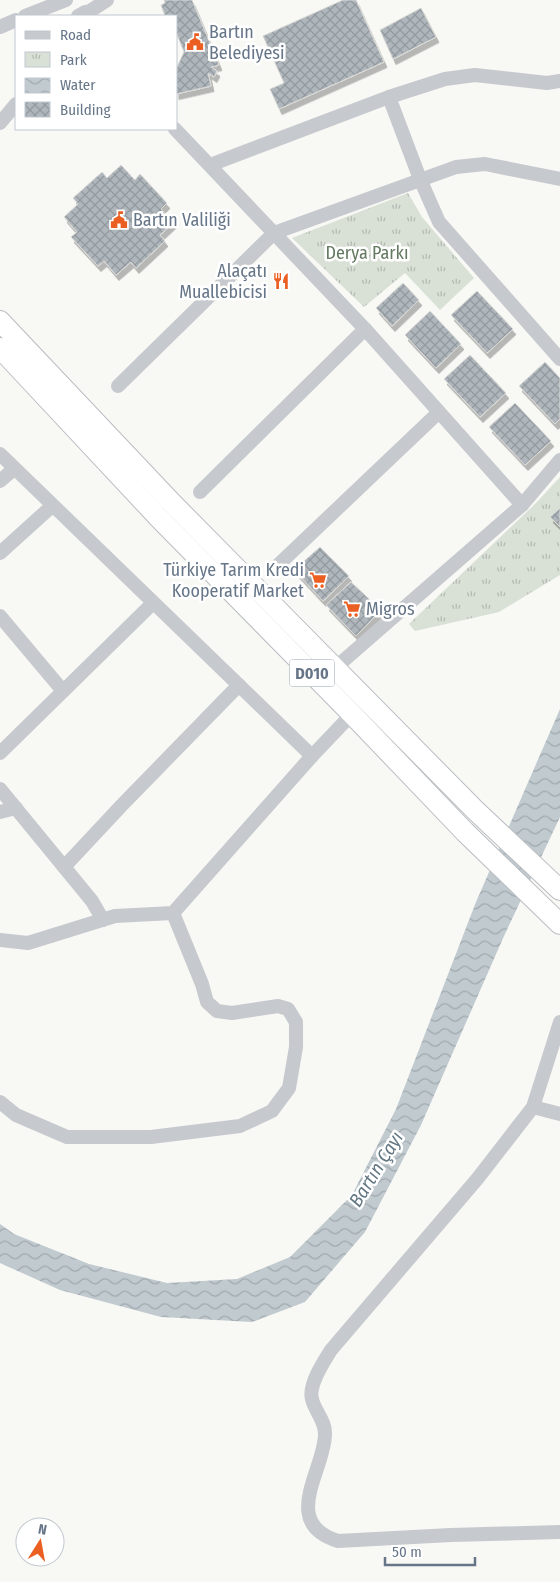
<svg xmlns="http://www.w3.org/2000/svg" width="560" height="1582" viewBox="0 0 560 1582" font-family="'Fira Sans Condensed',sans-serif">
  <style>
    .park { fill: url(#park-tufts) }
    .water { fill: url(#water-waves) }
    .building { fill: url(#building-cross-hatch); stroke: #dadad7; filter: url(#shadow) }
    .lines { fill: none; stroke-linecap: round; stroke-linejoin: round }
    .highway-casing { stroke: #babdc1; stroke-width: 22 }
    .minor { stroke: #c6c9cd; stroke-width: 14 }
    .highway { stroke: #fff; stroke-width: 20 }
    .labels { text-anchor: middle; dominant-baseline: central; stroke-width: 5; stroke-linejoin: round; paint-order: stroke }
    .shield { fill: #fff; stroke: #949fac; stroke-width: 1 }
    .shield-label { font-size: 16px; font-weight: bold; fill: #667688 }
    .poi-label { font-size: 18px; fill: #667688; stroke: #fff; text-anchor: start }
    .park-label { font-size: 18px; fill: #647961; stroke: #fff }
    .water-label { font-size: 19px; font-style: italic; fill: #627783; stroke: #fff }
  </style>
  <defs>
    <pattern id="park-tufts" width="24" height="20" patternUnits="userSpaceOnUse" patternTransform="scale(1.25)"><rect width="24" height="20" fill="#d9e0d6"/><path d="M3 7l-1-3M5 7V3M7 7l1-3M15 17l-1-3M17 17v-4M19 17l1-3" fill="none" stroke="#b4bab3"/></pattern>
    <pattern id="water-waves" width="16" height="10" patternUnits="userSpaceOnUse" patternTransform="scale(1.25)"><rect width="16" height="10" fill="#c0cacf"/><path d="M0 5q4-4 8 0t8 0" fill="none" stroke="#a0a9ae"/></pattern>
    <pattern id="building-cross-hatch" width="8" height="8" patternUnits="userSpaceOnUse" patternTransform="scale(1.25)"><rect width="8" height="8" fill="#afb6bc"/><path d="M0 0l8 8M0 8l8-8" fill="none" stroke="#92999f"/></pattern>
    <filter id="shadow"><feDropShadow dx="3" dy="5.5" stdDeviation="0" flood-color="#0004"/></filter>
  </defs>
  <rect width="100%" height="100%" fill="#f8f8f5"/>
  <g class="park">
    <path d="M408,193L422,217L474,278L440,310L405,273L364,307L292,238Z"/>
    <path d="M560,477V575L499,612L415,631L409,624L536,503Z"/>
  </g>
  <path class="water" d="M560,709V817L504,936L421,1125L365,1232L305,1302L252,1322L161,1317L60,1290L0,1263V1224L14,1234L89,1264L167,1283L237,1279L290,1257L352,1195L396,1109L476,902Z"/>
  <g class="building">
    <path d="M164,0H192L219,65L211,67L217,71L214,77L208,73L211,86L176,94V69L184,52L176,32V16H165L161,5L165,3Z"/>
    <path d="M343,0H356L384,62L279,109L270,89L284,83L263,36Z"/>
    <path d="M421,8L436,37L393,59L380,30Z"/>
    <path d="M121,165L135,180L140,174L167,203L161,209L174,222L160,235L165,241L136,268L131,262L116,275L104,261L98,266L71,237L77,232L64,217L78,204L73,198L102,172L107,178Z"/>
    <path d="M403,283L419,300L392,326L376,308Z"/>
    <path d="M477,291L513,329L487,353L451,315Z"/>
    <path d="M430,311L461,344L436,368L405,335Z"/>
    <path d="M470,355L506,393L480,417L444,379Z"/>
    <path d="M545,362L560,378V419L555,424L519,386Z"/>
    <path d="M515,403L551,441L525,465L489,427Z"/>
    <path d="M560,508V527L550,517Z"/>
    <path d="M320,547L349,576L323,601L294,570Z"/>
    <path d="M351,582L381,610L356,636L326,605Z"/>
  </g>
  <g class="lines">
    <g class="highway-casing">
      <g id="highway">
        <path d="M0,321L173,504L475,810L560,890"/>
        <path d="M0,348L158,517L352,714L465,832L560,924"/>
      </g>
    </g>
    <g class="minor">
      <path d="M25,16L66,0"/>
      <path d="M78,16L85,12L90,11L107,0"/>
      <path d="M0,27L16,20"/>
      <path d="M389,97L420,179L439,222L560,359"/>
      <path d="M0,123L16,104"/>
      <path d="M175,129L365,329L522,505"/>
      <path d="M210,165L389,97L445,79L475,75L547,83L560,81"/>
      <path d="M118,386L274,233L456,167L485,164L560,179"/>
      <path d="M0,454L312,756L352,714"/>
      <path d="M0,481L14,469"/>
      <path d="M200,492L365,329"/>
      <path d="M0,553L52,506"/>
      <path d="M276,567L439,412"/>
      <path d="M0,616L63,691"/>
      <path d="M335,668L522,505L560,460"/>
      <path d="M0,753L153,603"/>
      <path d="M0,789L92,901L103,920"/>
      <path d="M0,812L16,808"/>
      <path d="M64,867L122,805L239,685"/>
      <path d="M0,940L28,943L115,916L173,913L312,756"/>
      <path d="M560,1022L533,1107L478,1178L331,1350C324,1361 308,1385 312,1399C315,1412 326,1421 325,1435C324,1471 280,1523 338,1541L451,1535L560,1532"/>
      <path d="M0,1102L16,1115L67,1137H151L240,1126L272,1111L289,1088L296,1047V1022L288,1009L278,1006L232,1013L217,1011L207,1002L202,984L173,913"/>
      <path d="M533,1107L560,1114"/>
    </g>
    <use href="#highway" class="highway"/>
  </g>
  <defs>
    <g id="civic-bare" transform="scale(1.35)"><path d="M-.6-6.5H3V-4.5H.6V-3L4-1V1h2V6H-6V1h2V-1L-.6-3ZM-1.2 2.5V6h2.4V2.5Z" fill="#eb5f22" stroke="#fff" stroke-width="2.5" paint-order="stroke"/></g>
    <g id="restaurant-bare" transform="scale(1.35)"><path d="M-5-6h1v4h1v-4h1v4h1v-4h1v5L-1.5 .5V6h-2V.5L-5-1ZM5-6V6H3V1.5H1.5Q1.5-4 5-6Z" fill="#eb5f22" stroke="#fff" stroke-width="2.5" paint-order="stroke"/></g>
    <g id="supermarket-bare" transform="scale(1.35)"><path d="M-6-5.5h2.5l.6 2H6L4.5 2H-2.5L-4.4-4H-6ZM-1.5 3.2a1.3 1.3 0 1 0 .1 0ZM3 3.2a1.3 1.3 0 1 0 .1 0Z" fill="#eb5f22" stroke="#fff" stroke-width="2.5" paint-order="stroke"/></g>
  </defs>
  <g fill-rule="evenodd">
    <use href="#civic-bare" x="195" y="42"/>
    <use href="#civic-bare" x="119" y="220"/>
    <use href="#restaurant-bare" x="281" y="281"/>
    <use href="#supermarket-bare" x="318" y="580"/>
    <use href="#supermarket-bare" x="352" y="609"/>
  </g>
  <g class="labels">
    <rect class="shield" x="289.5" y="659.5" width="45" height="27" rx="4"/>
    <g class="shield-label">
      <text x="312" y="673">D010</text>
    </g>
    <g class="poi-label">
      <text x="209" y="32">Bartın<tspan x="209" dy="21">Belediyesi</tspan></text>
      <text x="133" y="220">Bartın Valiliği</text>
      <text x="267" y="271" text-anchor="end">Alaçatı<tspan x="267" dy="21">Muallebicisi</tspan></text>
      <text x="304" y="570" text-anchor="end">Türkiye Tarım Kredi<tspan x="304" dy="21">Kooperatif Market</tspan></text>
      <text x="366" y="609">Migros</text>
    </g>
    <g class="park-label">
      <text x="367" y="253">Derya Parkı</text>
    </g>
    <g class="water-label">
      <text transform="translate(376 1169) rotate(-58)">Bartın Çayı</text>
    </g>
  </g>
  <rect x="15" y="15" width="162" height="115" fill="#ffffff" stroke="#c2c8cf"/>
  <rect x="25" y="31" width="25" height="8" fill="#c6c9cd" stroke="#c2c8cf"/>
  <text x="60" y="40" font-size="15" fill="#667688">Road</text>
  <rect x="25" y="52" width="25" height="15" fill="url(#park-tufts)" stroke="#c2c8cf"/>
  <text x="60" y="65" font-size="15" fill="#667688">Park</text>
  <rect x="25" y="78" width="25" height="15" fill="url(#water-waves)" stroke="#c2c8cf"/>
  <text x="60" y="90" font-size="15" fill="#667688">Water</text>
  <rect x="25" y="102" width="25" height="15" fill="url(#building-cross-hatch)" stroke="#c2c8cf"/>
  <text x="60" y="115" font-size="15" fill="#667688">Building</text>
  <g transform="translate(40 1542) rotate(11)"><circle r="24" fill="#ffffff" stroke="#c2c8cf"/>
  <path d="M0-4L9 19L0 12L-9 19Z" fill="#eb5f22"/>
  <text y="-8" font-size="14" font-weight="bold" text-anchor="middle" fill="#667688">N</text>
  </g>
  <path d="M385 1557v8h90v-8" fill="none" stroke="#667688" stroke-width="2.5"/>
  <text x="392" y="1557" font-size="15" fill="#667688" stroke="#ffffff" stroke-width="4" paint-order="stroke">50 m</text>
</svg>
